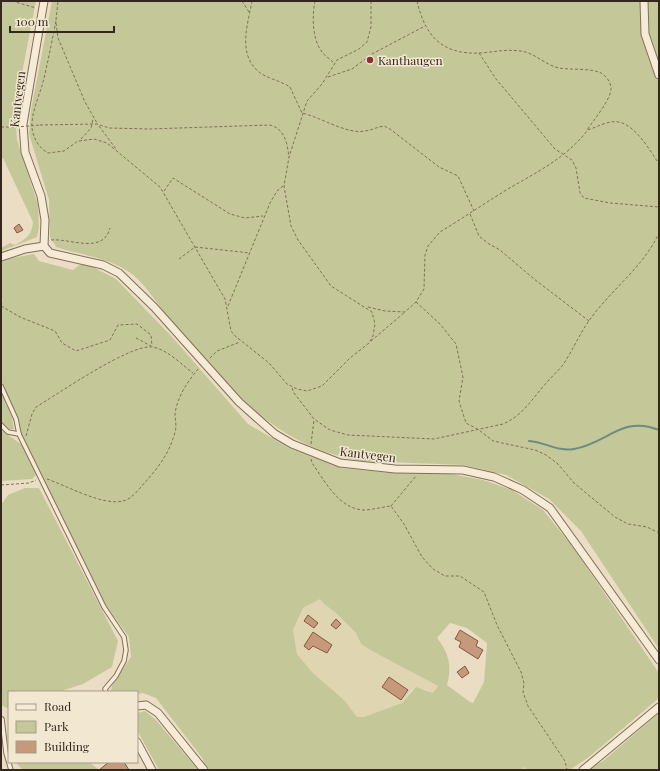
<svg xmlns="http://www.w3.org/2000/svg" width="660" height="771" viewBox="0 0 660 771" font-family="'Playfair Display',serif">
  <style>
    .farmland { fill: #dfd6b1 }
    .green { fill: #c4c898; fill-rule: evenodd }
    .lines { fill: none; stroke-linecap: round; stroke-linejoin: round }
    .stream { stroke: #6d8b82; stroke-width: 2 }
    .building { fill: #c6987c; stroke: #815943 }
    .service-casing { stroke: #836f5b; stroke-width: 5.5 }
    .minor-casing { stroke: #836f5b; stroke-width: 9 }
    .path { stroke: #836f5b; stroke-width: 1; stroke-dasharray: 3 2; stroke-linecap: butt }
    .service { stroke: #f6ebd6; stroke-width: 3.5 }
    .minor { stroke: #f6ebd6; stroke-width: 7 }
    .path-bridge { stroke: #836f5b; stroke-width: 1; stroke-dasharray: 3 2; stroke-linecap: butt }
    .poi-dot { fill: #8e3034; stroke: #f2e8d2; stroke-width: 1.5 }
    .labels { text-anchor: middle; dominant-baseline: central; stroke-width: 3; stroke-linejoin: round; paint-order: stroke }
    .poi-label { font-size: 12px; fill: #34281e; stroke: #f2e8d2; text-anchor: start }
    .street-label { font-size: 12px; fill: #34281e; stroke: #f2e8d2 }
  </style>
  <rect width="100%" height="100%" fill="#eaddc3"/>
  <path class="farmland" d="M320,598L324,604L336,613L356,633L361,644L372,651L438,686L433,693L426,689H412L402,703L395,707L364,717H357L345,701L312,672L297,654L293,630L303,608Z"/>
  <g class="green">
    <path d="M1,1H36L15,109L17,140L38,205L39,227L37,237L1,251V248L10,243L15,245C26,239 32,235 33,222L3,158H1Z"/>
    <path d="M52,1H659V649L581,531L549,499L506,475L464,465L361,461C267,444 228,384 169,318C157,304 147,286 132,274C111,258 81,255 56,247L50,237L49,200L29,134L31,110Z"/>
    <path d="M34,254L39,261L73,270L81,264L89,265L116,279L173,338L248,424L289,448L341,468L391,473H446L483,480L512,490L543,510L573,547L659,673V698L589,757L571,769L526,770L525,767L521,770H210L204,765L203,759L156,698L143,693L137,694V692H111L112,685L131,657L129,637L107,607L89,573L23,437L1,379V302L3,300L1,296V260ZM320,599L324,604L336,613L356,633L361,644L372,651L438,686L433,693L416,687L402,703L364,717H357L345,701L312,672L297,654L293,630L303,608ZM450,623L467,628L487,643L484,682L473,703L470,702L447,685C452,666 449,653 437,638Z"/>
    <path d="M1,392L12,418L14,429H9L1,422Z"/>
    <path d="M1,430L22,445L37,474L32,479L1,481Z"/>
    <path d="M25,488H39L118,641L112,667L83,684L64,690V692H9V709L1,705V505L8,495Z"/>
    <path d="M145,711L156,720L198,770H159L137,730V713Z"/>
    <path d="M659,713V770H588L603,761Z"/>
    <path d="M15,762H89L99,770H23Z"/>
  </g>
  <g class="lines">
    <path class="stream" d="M529,441C545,442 558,452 574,449C608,443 622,415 659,430"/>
  </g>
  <g class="building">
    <path d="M19,224L23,230L17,233L14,228Z"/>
    <path d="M308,615L318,623L314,628L304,621Z"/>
    <path d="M336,619L341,624L336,629L331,625Z"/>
    <path d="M460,630L478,641L476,646L483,650L478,659L459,647L461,642L455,639Z"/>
    <path d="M313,632L332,645L327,653L313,646L309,650L304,646Z"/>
    <path d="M465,666L469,673L462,678L457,672Z"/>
    <path d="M389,677L408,690L401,700L382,687Z"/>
    <path d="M109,762H124L129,770H99Z"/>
  </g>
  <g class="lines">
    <g class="service-casing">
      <g id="service">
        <path d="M1,386L16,419L19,434L104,607L124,637L126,650L124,661L116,676L105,689L106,692"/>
        <path d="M1,425L8,432L19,434"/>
        <path d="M2,719L6,753L11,770"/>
      </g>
    </g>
    <g class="minor-casing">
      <g id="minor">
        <path d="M44,1L23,124L25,152L41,196L45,220L44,246L50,253L103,265L119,273L154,307L239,402L275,434L292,444L340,463L395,469L463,470L494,477L523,490L550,508L659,660"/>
        <path d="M644,1L645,34L659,75"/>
        <path d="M1,257L25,249L44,246"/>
        <path d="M137,706L146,705L158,713L204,770"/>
        <path d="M137,742L152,770"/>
        <path d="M583,770L659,707"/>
      </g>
    </g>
    <g class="path">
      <path d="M12,1L36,8"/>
      <path d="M230,1H237"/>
      <path d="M242,1L249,12"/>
      <path d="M252,1C248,24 237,54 259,72C266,78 281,81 290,87L302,113C320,117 348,135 365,131C372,130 377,127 384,126L390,129L439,167L458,176L474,211"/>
      <path d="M315,1C312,16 312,39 322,52C325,56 330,59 334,63"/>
      <path d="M417,1C425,36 442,55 480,53C494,52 506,49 520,51C534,52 545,65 559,68C570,70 592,68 601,73C606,76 611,82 611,88C612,98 593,121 587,130C595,128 603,123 611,122C632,118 649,149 659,164"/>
      <path d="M56,20L58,1"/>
      <path d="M56,21C52,41 48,62 43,82C39,97 31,113 32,128C33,138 39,148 48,153L64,151L78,141"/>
      <path d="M56,23L58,38L85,102L97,123"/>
      <path d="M479,53L496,79L555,149L572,160L576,168L580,193L584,198L610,203L659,207"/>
      <path d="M328,77L352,69L372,54L425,26"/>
      <path d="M40,125L97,124L109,128L149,129L270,125C285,129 287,143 289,157"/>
      <path d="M99,126L116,149"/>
      <path d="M1,127H16"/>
      <path d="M81,139L91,128L93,119"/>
      <path d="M79,141L94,139L107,143L160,187L225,299L231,331L234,335L269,363L287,384L297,389L307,391L322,386L350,358L369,343L373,336L375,324L372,312L331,286L298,240L291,226L284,186L289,157L307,101L322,84L337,60L359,49L367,42L371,27V1"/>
      <path d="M164,191L173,178L230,214L245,218L263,216"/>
      <path d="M470,214L479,236L489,244L500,250L534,279L589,321"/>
      <path d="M51,240C70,238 103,255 110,228"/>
      <path d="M179,259L195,247L250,253"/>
      <path d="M416,302L440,324L456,344L463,377L459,401L466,423L479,430L493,441L535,450L546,455L558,464L574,483L615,517L628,524L647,527L659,533"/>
      <path d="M1,306L20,317L55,331L62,343L76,351L110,340L118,325L137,324L151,335L152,346"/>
      <path d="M228,306L270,203L277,191L283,186"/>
      <path d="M368,307L385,311L405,312L416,302L424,289L425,255L428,246L440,232C463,218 485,203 508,189C537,172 566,158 587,131"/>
      <path d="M136,338L151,346"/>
      <path d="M371,341L405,312"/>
      <path d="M210,358L217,351L240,342"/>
      <path d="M292,388L294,393L314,419L330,430L348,435L434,439L503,424C524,415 533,397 548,381C554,374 562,368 566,360C575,346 581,331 591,318C612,289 644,266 659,233"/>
      <path d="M26,436L32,414L36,407C58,394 130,344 152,347C167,349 182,365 193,373"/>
      <path d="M311,444L314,420"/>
      <path d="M311,459L312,463C325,481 338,508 363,510C372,510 382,507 391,506L404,524L422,557L433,569L445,576H460L484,592L497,625L521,672L524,683L523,692L528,706L565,761L567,770"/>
      <path d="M47,479C67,486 103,506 123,501C133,499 141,486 148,479C161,464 170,451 175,432C177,426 175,420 175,414C177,397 188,381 199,368"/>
      <path d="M1,485L29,483L36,480"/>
      <path d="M391,506L416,476"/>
      <path d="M96,692L99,691"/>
    </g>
    <use href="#service" class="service"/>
    <use href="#minor" class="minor"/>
    <path class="path-bridge" d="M16,127L40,125"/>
  </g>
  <circle class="poi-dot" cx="370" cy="60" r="4"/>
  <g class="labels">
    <g class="poi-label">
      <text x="378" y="60">Kanthaugen</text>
    </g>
    <g class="street-label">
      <text transform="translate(17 99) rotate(-83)">Kantvegen</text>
      <text transform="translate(368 454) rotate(7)">Kantvegen</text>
    </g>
  </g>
  <rect width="660" height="771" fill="none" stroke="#34281e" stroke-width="4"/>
  <rect x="8" y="691" width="130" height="72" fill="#f2e8d2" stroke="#a69b8a"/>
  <rect x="16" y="704" width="20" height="6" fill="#f6ebd6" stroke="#a69b8a"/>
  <text x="44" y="711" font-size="12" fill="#34281e">Road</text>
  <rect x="16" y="721" width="20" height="12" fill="#c4c898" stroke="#a69b8a"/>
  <text x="44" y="731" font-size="12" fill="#34281e">Park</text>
  <rect x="16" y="741" width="20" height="12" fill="#c6987c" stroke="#a69b8a"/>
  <text x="44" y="751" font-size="12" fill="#34281e">Building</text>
  <path d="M10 26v6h104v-6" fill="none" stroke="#34281e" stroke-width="2"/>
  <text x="16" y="26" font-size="12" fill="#34281e" stroke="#f2e8d2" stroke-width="3" paint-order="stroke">100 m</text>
</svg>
